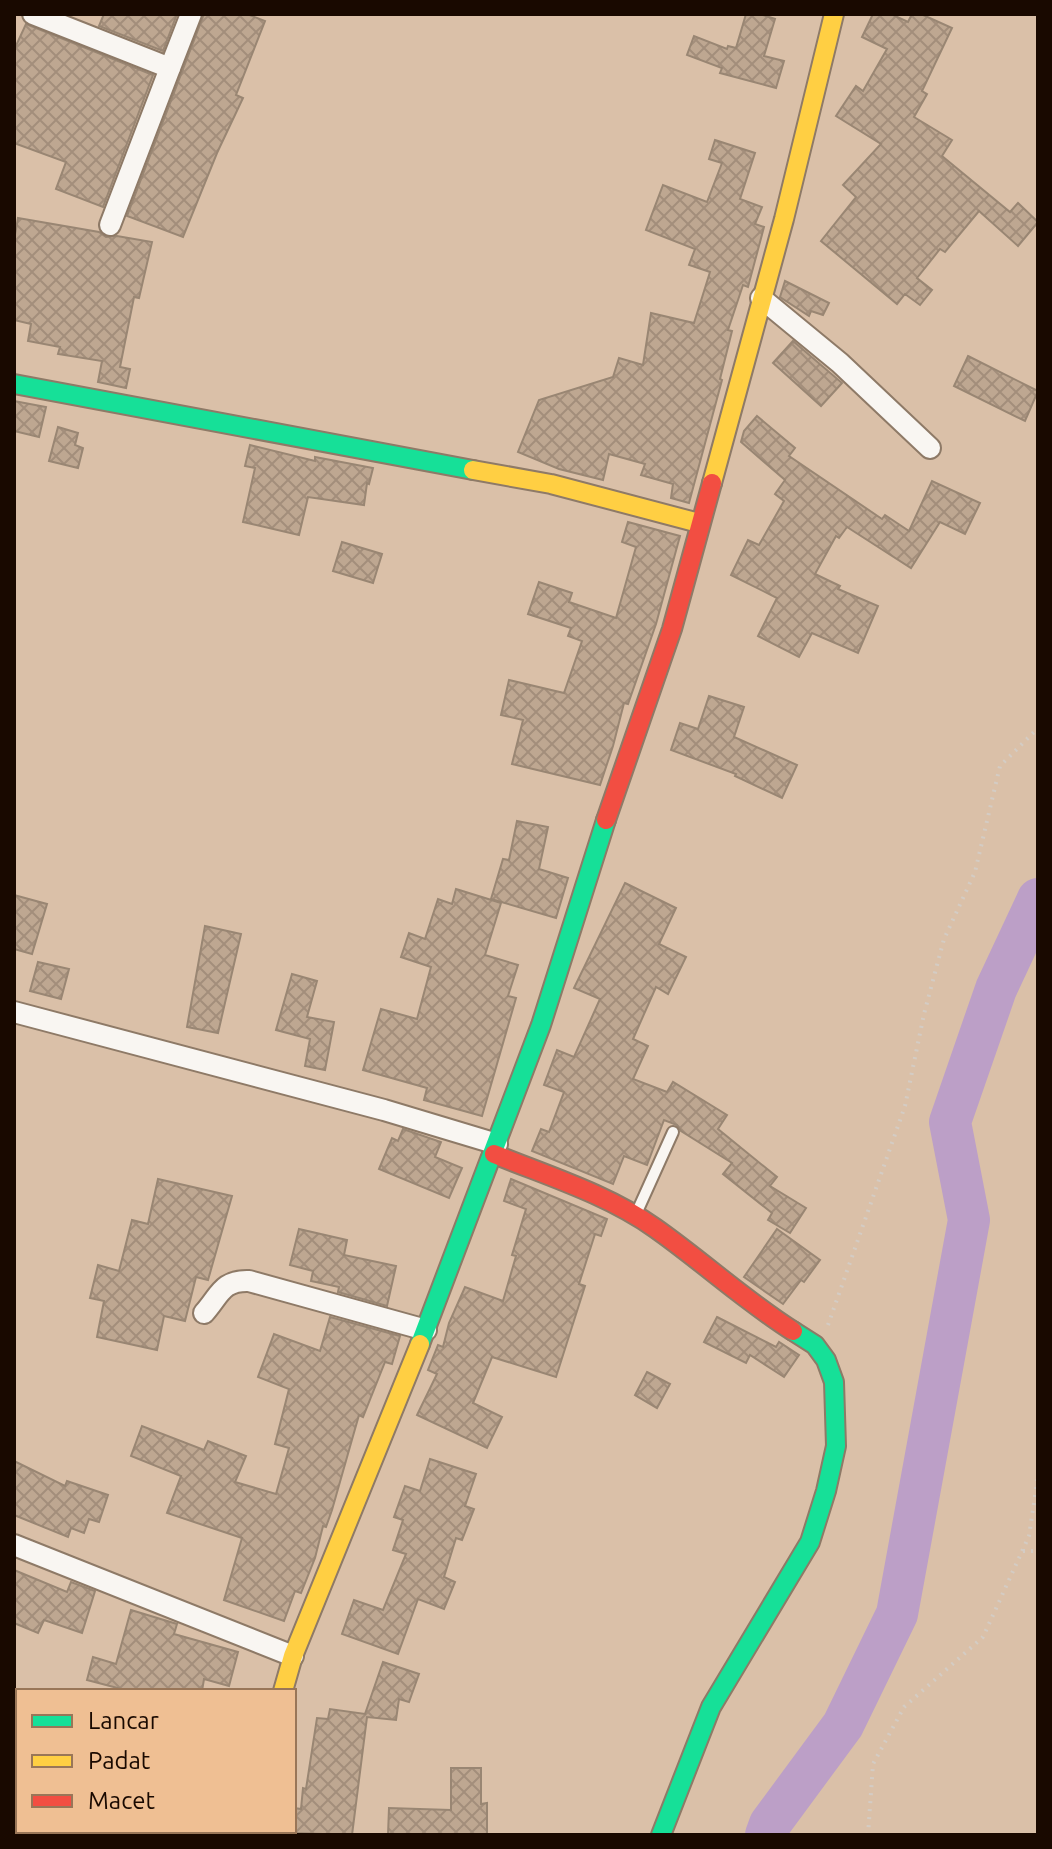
<svg xmlns="http://www.w3.org/2000/svg" width="1052" height="1849" viewBox="0 0 1052 1849" font-family="Ubuntu,sans-serif">
  <style>
    .lines { fill: none; stroke-linecap: round; stroke-linejoin: round }
    .river { stroke: #bc9fc7; stroke-width: 42 }
    .building { fill: url(#building-cross-hatch); stroke: #998673; stroke-width: 2 }
    .lane-casing { stroke: #8e7a67; stroke-width: 14 }
    .street-casing { stroke: #8e7a67; stroke-width: 24 }
    .fast-casing { stroke: #8e7a67; stroke-width: 22 }
    .slow-casing { stroke: #8e7a67; stroke-width: 22 }
    .jam-casing { stroke: #8e7a67; stroke-width: 22 }
    .path { stroke: #d4ccc4; stroke-width: 4; stroke-dasharray: 2 6; stroke-linecap: butt }
    .lane { stroke: #f9f6f2; stroke-width: 10 }
    .street { stroke: #f9f6f2; stroke-width: 20 }
    .fast { stroke: #16e098; stroke-width: 18 }
    .slow { stroke: #ffcf43; stroke-width: 18 }
    .jam { stroke: #f24e42; stroke-width: 18 }
  </style>
  <defs>
    <pattern id="building-cross-hatch" width="8" height="8" patternUnits="userSpaceOnUse" patternTransform="scale(2)"><rect width="8" height="8" fill="#bea791"/><path d="M0 0l8 8M0 8l8-8" fill="none" stroke="#a38e7b"/></pattern>
  </defs>
  <rect width="100%" height="100%" fill="#dac0a8"/>
  <g class="lines">
    <path class="river" d="M766,1835L770,1824L843,1725L897,1614L969,1220L950,1122L996,989L1038,899"/>
  </g>
  <g class="building">
    <path d="M104,14H177L163,51L99,26Z"/>
    <path d="M204,14H247L265,21L236,95L243,98L217,153L183,237L127,216Z"/>
    <path d="M746,14H760L775,19L764,56L784,61L776,88L720,73L722,68L687,55L694,36L727,49L728,46L736,48Z"/>
    <path d="M873,14H891L908,22L912,14H921L952,28L922,91L927,94L914,117L952,140L942,156L1010,212L1018,203L1038,222L1018,246L979,211L945,252L940,249L917,278L932,290L920,305L905,294L897,304L821,241L856,197L843,185L881,144L836,116L856,86L863,91L887,49L862,37Z"/>
    <path d="M26,24L153,75L103,207L56,189L66,162L14,143V50Z"/>
    <path d="M715,140L755,153L740,199L762,207L755,224L764,227L748,287L743,285L728,330L732,331L720,379L722,380L689,503L671,498L673,484L641,475L645,464L609,454L603,480L559,469L518,452L539,400L613,377L619,358L643,365L651,313L694,323L710,272L689,265L695,249L646,230L663,185L707,202L722,163L709,159Z"/>
    <path d="M18,218L99,232L106,237L117,236L152,242L139,298L134,297L120,367L130,369L126,388L98,382L102,361L58,354L60,347L28,341L31,324L14,320V240Z"/>
    <path d="M785,281L829,303L823,315L811,311L809,316L780,297Z"/>
    <path d="M793,341L842,383L821,406L773,363Z"/>
    <path d="M968,356L1038,391L1025,421L954,386Z"/>
    <path d="M14,401L46,407L39,437L14,431Z"/>
    <path d="M757,416L795,448L789,456L882,519L885,515L909,531L932,481L980,503L965,534L940,522L911,568L847,527L839,538L836,536L815,574L840,586L838,589L878,606L858,653L812,633L799,657L758,636L777,598L731,575L748,540L759,545L784,501L775,494L785,480L741,442L744,431Z"/>
    <path d="M58,427L78,433L75,445L83,448L78,468L49,461Z"/>
    <path d="M250,445L315,461V457L373,468L369,484L367,483L364,505L308,497L299,535L243,522L255,468L245,466Z"/>
    <path d="M628,522L680,536L656,624L628,704L624,703L613,746L600,785L512,764L523,720L501,715L509,680L564,693L582,641L568,636L571,628L528,614L539,582L572,593L569,602L616,618L636,547L622,542Z"/>
    <path d="M342,542L382,554L373,583L333,571Z"/>
    <path d="M709,696L744,707L734,737L797,765L782,798L735,776L736,774L671,750L680,723L698,729Z"/>
    <path d="M517,821L548,827L539,869L568,878L556,918L491,899L503,859L509,860Z"/>
    <path d="M625,883L676,908L659,944L686,957L668,994L656,987L633,1039L648,1046L633,1079L667,1092L673,1082L727,1115L718,1129L777,1177L770,1186L806,1208L790,1233L768,1220L772,1213L723,1174L732,1163L681,1131L677,1125L664,1120L647,1165L624,1156L613,1184L532,1151L541,1129L549,1132L564,1092L544,1085L557,1050L574,1057L600,999L574,988Z"/>
    <path d="M456,889L501,903L485,955L518,965L508,996L516,998L482,1116L424,1100L427,1088L363,1070L381,1009L417,1019L431,967L401,957L409,933L425,939L438,899L452,904Z"/>
    <path d="M14,895L47,904L32,954L14,949Z"/>
    <path d="M205,926L241,934L218,1033L187,1027Z"/>
    <path d="M38,962L69,969L61,999L30,991Z"/>
    <path d="M292,974L317,981L307,1017L334,1022L325,1070L305,1066L310,1039L276,1030Z"/>
    <path d="M403,1129L441,1142L435,1157L462,1168L449,1198L379,1169L392,1138L398,1141Z"/>
    <path d="M158,1179L232,1196L208,1280L196,1277L185,1321L164,1316L157,1350L97,1337L104,1301L90,1298L98,1265L119,1271L132,1220L148,1224Z"/>
    <path d="M511,1179L607,1219L601,1236L595,1234L579,1284L585,1286L556,1377L492,1357L473,1403L502,1417L487,1448L417,1415L437,1374L428,1370L438,1345L443,1347L449,1323L465,1287L503,1301L516,1256L512,1255L526,1209L504,1201Z"/>
    <path d="M299,1229L347,1240L344,1255L396,1266L387,1306L338,1292L339,1287L311,1281L313,1271L290,1265Z"/>
    <path d="M777,1229L820,1260L804,1282L801,1280L783,1304L744,1277Z"/>
    <path d="M330,1317L400,1336L392,1364L385,1362L363,1417L359,1415L332,1510L326,1527L323,1526L315,1558L301,1593L295,1591L284,1621L224,1600L242,1538L167,1513L181,1476L131,1456L142,1426L204,1450L208,1441L246,1456L235,1482L276,1494L289,1448L275,1444L289,1389L258,1377L274,1334L320,1351Z"/>
    <path d="M717,1317L776,1347L779,1342L799,1355L784,1377L750,1355L746,1363L704,1342Z"/>
    <path d="M647,1372L670,1384L657,1408L635,1395Z"/>
    <path d="M430,1459L476,1474L465,1506L474,1509L462,1540L456,1538L444,1577L455,1582L444,1609L418,1599L398,1654L342,1634L354,1600L383,1610L406,1554L393,1550L403,1520L394,1517L405,1486L420,1491Z"/>
    <path d="M14,1461L65,1486L67,1481L108,1495L99,1522L89,1519L84,1533L71,1528L68,1537L14,1515Z"/>
    <path d="M14,1570L67,1592L71,1582L95,1591L82,1633L44,1620L38,1633L14,1623Z"/>
    <path d="M131,1610L177,1624L174,1634L238,1652L229,1686L204,1679L202,1691H129L87,1680L93,1657L116,1664Z"/>
    <path d="M383,1662L419,1674L409,1702L399,1699L396,1720L367,1717L352,1835L294,1833V1808L301,1809L303,1788L306,1789L317,1718L328,1719L330,1709L365,1714Z"/>
    <path d="M451,1768H481V1804L487,1803V1835H388L389,1808L451,1810Z"/>
  </g>
  <g class="lines">
    <g class="lane-casing">
      <path id="lane" d="M636,1214L673,1132"/>
    </g>
    <g class="street-casing">
      <g id="street">
        <path d="M33,14L170,68L110,225"/>
        <path d="M170,68L191,14"/>
        <path d="M761,298L840,363L930,448"/>
        <path d="M14,1012L384,1110L497,1144"/>
        <path d="M204,1313C220,1295 222,1280 249,1281L426,1330"/>
        <path d="M14,1545L293,1656"/>
        <path d="M243,1835L244,1831"/>
      </g>
    </g>
    <g class="fast-casing">
      <g id="fast">
        <path d="M14,384L473,470"/>
        <path d="M420,1344L541,1025L606,820"/>
        <path d="M661,1835L711,1707L810,1542L826,1491L836,1446L834,1382L826,1360L815,1345L793,1331"/>
      </g>
    </g>
    <g class="slow-casing">
      <g id="slow">
        <path d="M473,470L551,484L699,523"/>
        <path d="M712,483L784,219L834,14"/>
        <path d="M283,1691L293,1656L420,1344"/>
      </g>
    </g>
    <g class="jam-casing">
      <g id="jam">
        <path d="M606,820L672,629L712,483"/>
        <path d="M494,1154C548,1176 607,1194 655,1228C702,1261 744,1300 793,1331"/>
      </g>
    </g>
    <g class="path">
      <path d="M828,1325L905,1106L924,1014L944,939L975,872L1000,766L1038,728"/>
      <path d="M1023,1551H1038"/>
      <path d="M868,1835L873,1764L904,1707L983,1637L1029,1536L1038,1476"/>
    </g>
    <use href="#lane" class="lane"/>
    <use href="#street" class="street"/>
    <use href="#fast" class="fast"/>
    <use href="#slow" class="slow"/>
    <use href="#jam" class="jam"/>
  </g>
  <rect width="1052" height="1849" fill="none" stroke="#190900" stroke-width="32"/>
  <rect x="16" y="1689" width="280" height="144" fill="#efbf93" stroke="#997658" stroke-width="2"/>
  <rect x="32" y="1715" width="40" height="12" fill="#16e098" stroke="#997658" stroke-width="2"/>
  <text x="88" y="1729" font-size="24" fill="#190900">Lancar</text>
  <rect x="32" y="1755" width="40" height="12" fill="#ffcf43" stroke="#997658" stroke-width="2"/>
  <text x="88" y="1769" font-size="24" fill="#190900">Padat</text>
  <rect x="32" y="1795" width="40" height="12" fill="#f24e42" stroke="#997658" stroke-width="2"/>
  <text x="88" y="1809" font-size="24" fill="#190900">Macet</text>
</svg>
